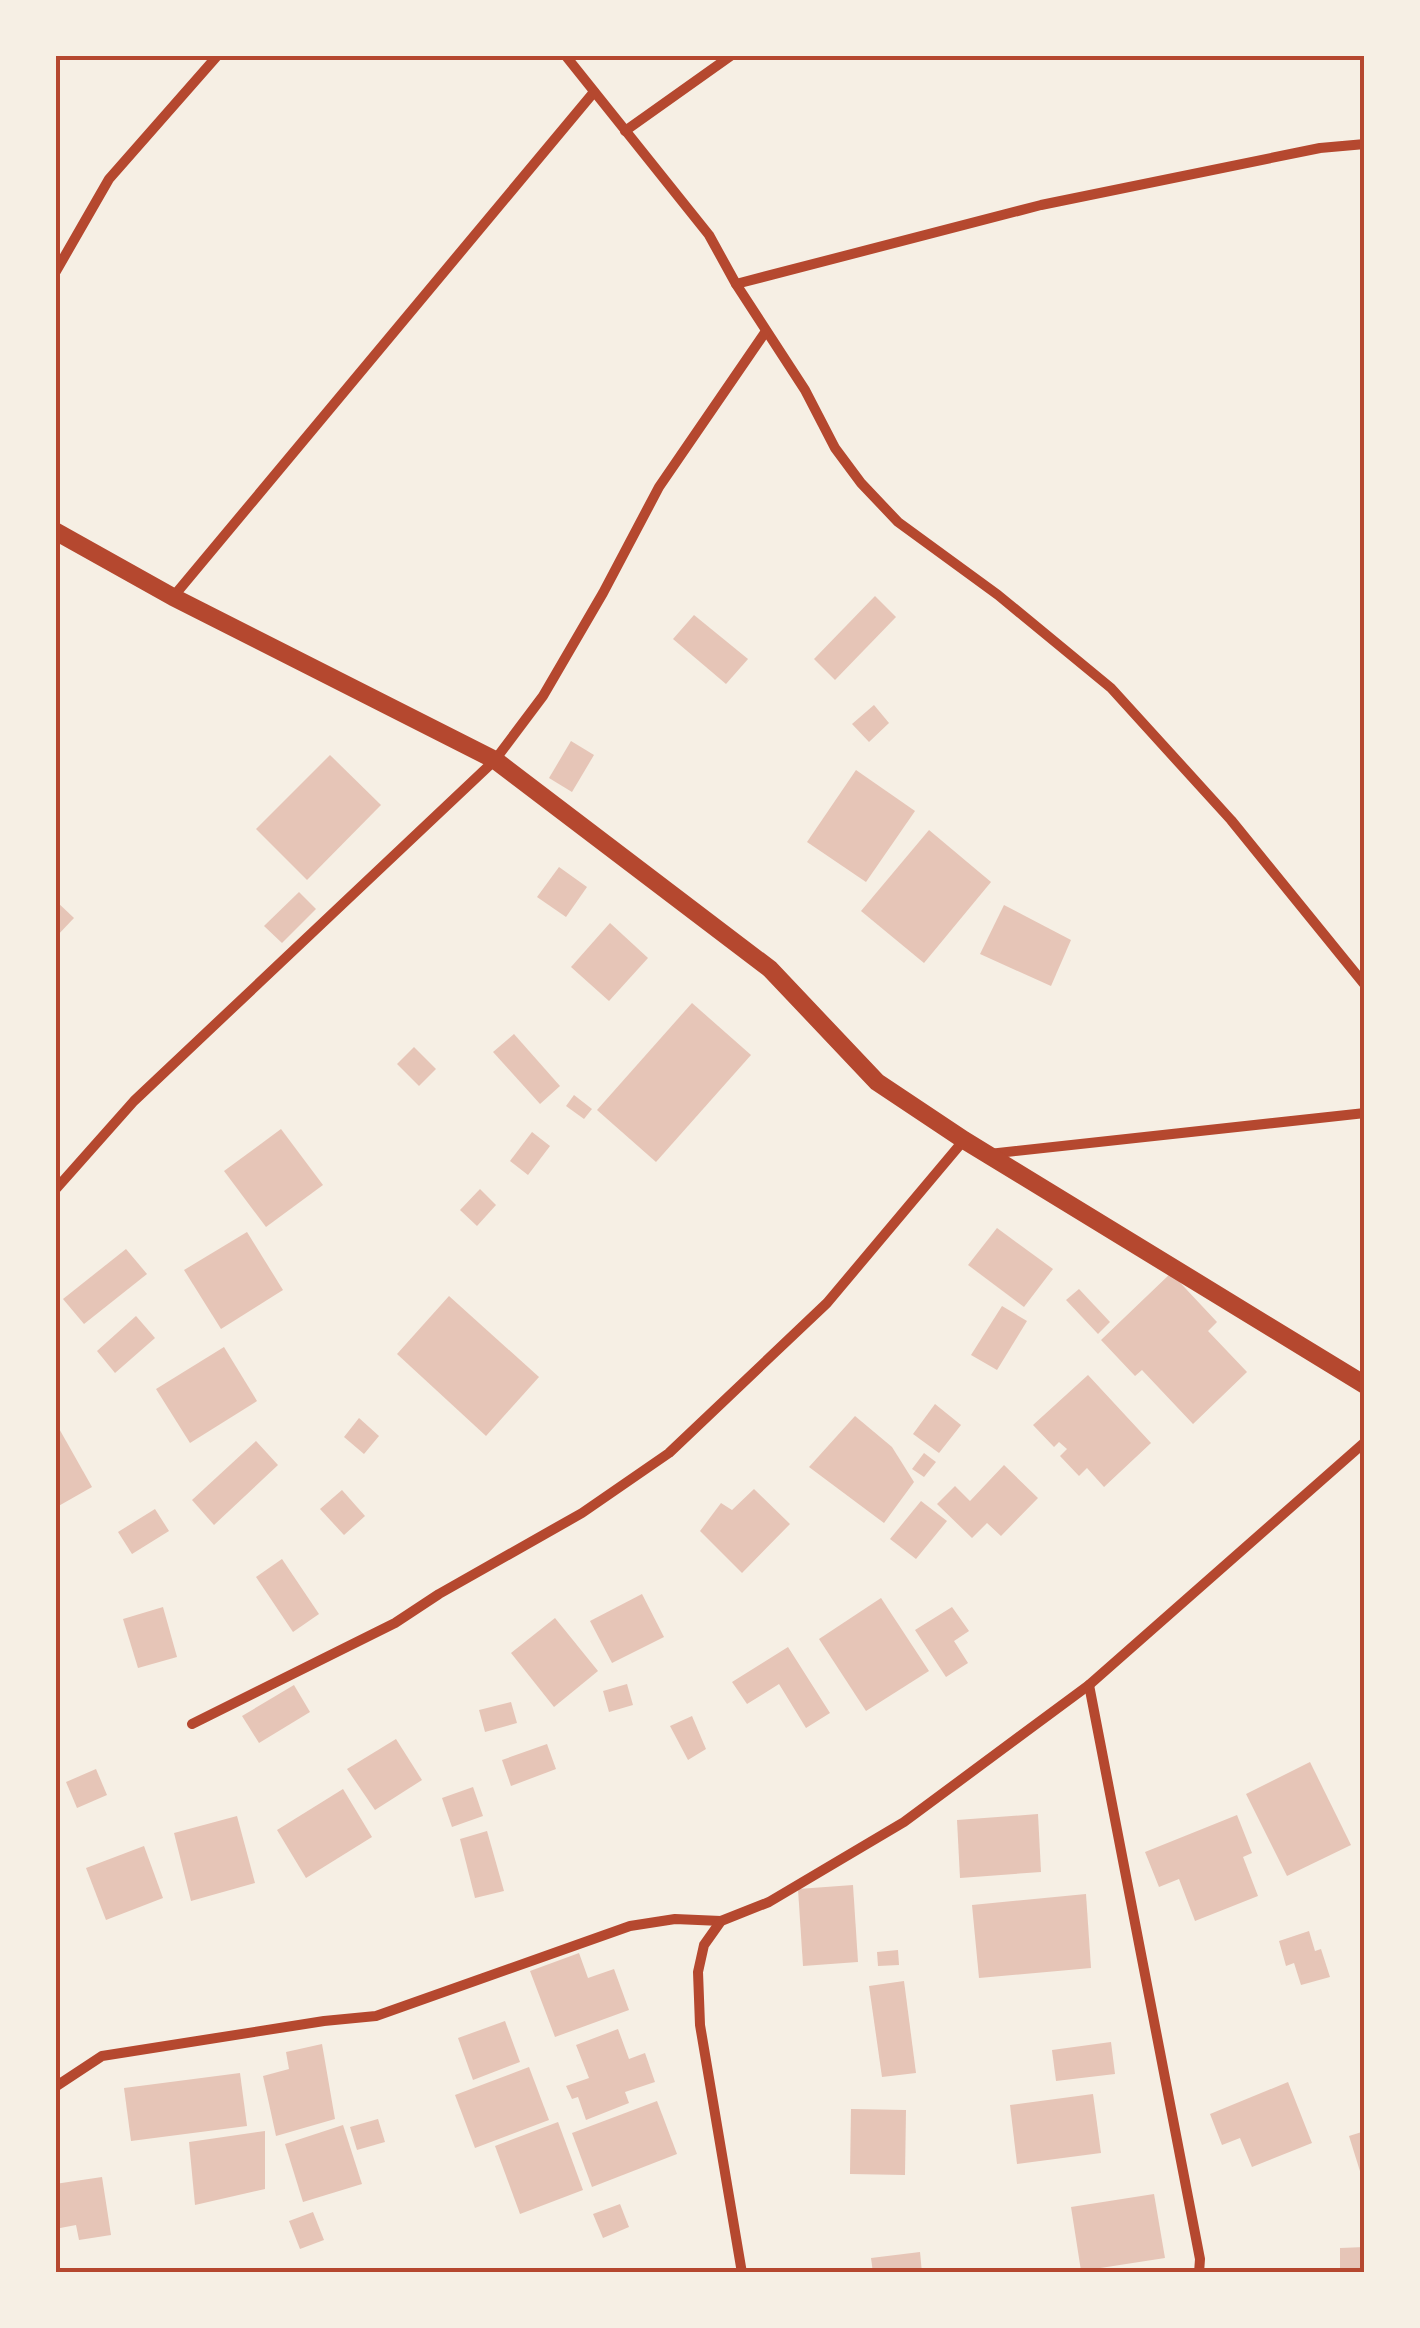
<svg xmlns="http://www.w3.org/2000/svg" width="1420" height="2328" viewBox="0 0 1420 2328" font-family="'IBM Plex Sans',sans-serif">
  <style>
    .building { fill: #e6c5b7 }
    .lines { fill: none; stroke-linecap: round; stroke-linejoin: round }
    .minor { stroke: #b5482f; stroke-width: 10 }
    .tertiary { stroke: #b5482f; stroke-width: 18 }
    .neatline { fill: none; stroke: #b5482f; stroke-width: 4 }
  </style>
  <rect width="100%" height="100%" fill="#f6efe4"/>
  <g class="building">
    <path d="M875,596L896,617L835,680L814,659Z"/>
    <path d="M694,615L748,659L726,684L673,639Z"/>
    <path d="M874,705L889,723L869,742L852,724Z"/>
    <path d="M571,741L594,755L572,792L549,778Z"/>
    <path d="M330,755L381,805L307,880L256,829Z"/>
    <path d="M856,770L915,811L866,882L807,842Z"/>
    <path d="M929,830L991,882L924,963L861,911Z"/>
    <path d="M559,867L587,887L566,917L537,897Z"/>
    <path d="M299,892L316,909L282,943L264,926Z"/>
    <path d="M55,900L74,918L55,938Z"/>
    <path d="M1004,905L1071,940L1051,986L980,954Z"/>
    <path d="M610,923L648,958L609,1001L571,967Z"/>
    <path d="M692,1003L751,1055L656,1162L597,1110Z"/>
    <path d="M514,1034L560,1086L540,1104L493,1052Z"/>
    <path d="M414,1047L436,1069L419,1086L397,1064Z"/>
    <path d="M574,1095L592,1109L584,1119L566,1106Z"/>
    <path d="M281,1129L323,1185L266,1227L224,1171Z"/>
    <path d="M532,1132L550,1146L528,1175L510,1161Z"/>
    <path d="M480,1189L496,1205L477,1226L460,1210Z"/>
    <path d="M997,1228L1053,1269L1024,1307L968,1265Z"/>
    <path d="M247,1232L283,1290L221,1329L184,1270Z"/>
    <path d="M126,1249L147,1274L84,1324L63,1299Z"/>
    <path d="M1171,1273L1217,1322L1208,1331L1247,1372L1193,1424L1142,1370L1135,1376L1101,1340Z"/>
    <path d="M1079,1289L1110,1322L1098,1334L1066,1300Z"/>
    <path d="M449,1296L539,1377L486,1436L397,1354Z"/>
    <path d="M1002,1306L1027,1321L997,1370L971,1355Z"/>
    <path d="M136,1316L155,1338L115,1373L97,1351Z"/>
    <path d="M224,1347L257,1401L190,1443L156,1389Z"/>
    <path d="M1088,1375L1151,1443L1104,1487L1087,1468L1079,1476L1060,1456L1067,1449L1059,1442L1054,1447L1033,1425Z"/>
    <path d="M935,1404L961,1425L939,1453L913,1434Z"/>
    <path d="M855,1416L892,1447L914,1482L884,1523L809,1467Z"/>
    <path d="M359,1418L379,1436L364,1454L344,1437Z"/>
    <path d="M57,1425L92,1487L55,1508V1426Z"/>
    <path d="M256,1441L278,1465L214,1525L192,1500Z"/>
    <path d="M924,1453L936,1462L924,1477L912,1469Z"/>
    <path d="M1004,1465L1038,1498L1001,1536L987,1523L972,1538L937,1504L955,1486L970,1501Z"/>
    <path d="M754,1489L790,1524L742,1573L700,1531L721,1503L732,1510Z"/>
    <path d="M342,1490L365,1516L344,1535L320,1509Z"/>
    <path d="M921,1501L947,1521L916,1559L890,1539Z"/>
    <path d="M155,1509L169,1531L132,1554L118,1532Z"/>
    <path d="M282,1559L319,1614L293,1632L256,1577Z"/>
    <path d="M642,1594L664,1637L612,1663L590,1621Z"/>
    <path d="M881,1598L929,1671L866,1711L819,1639Z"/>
    <path d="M163,1607L177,1657L138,1668L123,1619Z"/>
    <path d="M952,1607L969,1631L954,1641L968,1663L946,1677L915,1630Z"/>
    <path d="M555,1618L598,1671L554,1707L511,1653Z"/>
    <path d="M788,1647L830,1713L806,1728L779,1684L747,1704L732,1682Z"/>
    <path d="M627,1684L633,1705L609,1712L603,1691Z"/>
    <path d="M294,1685L310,1712L259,1743L242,1716Z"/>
    <path d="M511,1702L517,1723L485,1732L479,1710Z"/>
    <path d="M692,1716L706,1749L688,1760L670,1726Z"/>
    <path d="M396,1739L422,1780L375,1810L347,1769Z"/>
    <path d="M547,1744L556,1769L511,1786L502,1760Z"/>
    <path d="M1310,1762L1351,1845L1287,1876L1246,1794Z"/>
    <path d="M96,1769L107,1795L77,1808L66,1782Z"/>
    <path d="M473,1787L483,1816L452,1827L442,1798Z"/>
    <path d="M343,1789L372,1837L306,1878L277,1830Z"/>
    <path d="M1038,1814L1041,1872L960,1878L957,1820Z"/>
    <path d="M1237,1815L1252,1853L1243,1857L1258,1896L1195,1921L1179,1879L1159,1887L1145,1852Z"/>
    <path d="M237,1816L255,1883L191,1901L174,1833Z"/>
    <path d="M487,1831L504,1891L475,1898L460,1839Z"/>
    <path d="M144,1846L163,1898L106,1920L86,1868Z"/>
    <path d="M853,1885L858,1962L803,1966L798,1889Z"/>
    <path d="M1086,1894L1091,1968L979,1978L972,1905Z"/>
    <path d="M1309,1931L1315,1951L1321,1949L1330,1977L1301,1985L1294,1963L1286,1966L1279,1941Z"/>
    <path d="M898,1950L899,1965L878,1966L877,1952Z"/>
    <path d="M579,1953L588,1978L614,1969L629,2010L555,2037L530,1971Z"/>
    <path d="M904,1981L916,2073L882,2077L869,1986Z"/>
    <path d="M505,2021L520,2062L473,2080L458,2038Z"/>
    <path d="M618,2029L629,2059L645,2053L655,2082L625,2092L629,2103L586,2120L578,2097L572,2099L566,2086L589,2078L576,2045Z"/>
    <path d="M1111,2042L1115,2074L1056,2081L1052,2050Z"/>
    <path d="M322,2044L335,2119L276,2136L263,2076L289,2069L286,2052Z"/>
    <path d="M529,2067L549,2120L475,2148L455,2095Z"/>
    <path d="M240,2073L247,2126L131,2141L124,2088Z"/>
    <path d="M1288,2082L1312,2143L1252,2167L1240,2138L1222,2145L1210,2114Z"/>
    <path d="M1093,2094L1101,2153L1017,2164L1010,2105Z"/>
    <path d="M657,2101L677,2154L592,2187L572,2133Z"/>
    <path d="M851,2109L906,2110L905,2175L850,2174Z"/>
    <path d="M378,2119L385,2142L357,2150L350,2127Z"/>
    <path d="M558,2122L583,2190L520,2214L495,2146Z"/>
    <path d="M343,2125L362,2184L303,2202L285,2144Z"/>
    <path d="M265,2131V2189L195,2205L189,2142Z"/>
    <path d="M1365,2131V2184H1364L1349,2136Z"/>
    <path d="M102,2177L111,2235L79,2240L76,2225L55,2229V2184Z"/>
    <path d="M1154,2194L1165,2258L1081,2271L1071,2207Z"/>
    <path d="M620,2204L629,2227L603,2238L593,2214Z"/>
    <path d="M313,2212L324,2240L300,2249L289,2221Z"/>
    <path d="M1365,2247V2273H1340V2248Z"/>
    <path d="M920,2252L922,2273H873L871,2258Z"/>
  </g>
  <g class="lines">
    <g class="minor">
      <path d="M565,55L709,235L736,284L805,390L835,448L861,483L898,522L998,595L1111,688L1231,820L1365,985"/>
      <path d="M625,131L732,55"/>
      <path d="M55,273L109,179L218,55"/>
      <path d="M736,284L1041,205L1320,148L1365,144"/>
      <path d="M173,597L594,92"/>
      <path d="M989,1154L1365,1113"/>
      <path d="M55,1190L134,1101L495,760L543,696L603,593L659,487L766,331"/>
      <path d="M1089,1685L1200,2259L1199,2273"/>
      <path d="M192,1724L395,1623L439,1594L582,1513L669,1453L827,1303L964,1140"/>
      <path d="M55,2087L102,2056L324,2021L376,2016L630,1926L675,1919L721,1921"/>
      <path d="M742,2273L700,2025L698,1972L704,1945L721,1921L769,1902L904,1822L1089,1685L1365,1442"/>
    </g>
    <path class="tertiary" d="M55,531L173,597L495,760L770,969L877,1082L964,1140L1365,1385"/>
  </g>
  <rect width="1420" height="2328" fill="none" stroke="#f6efe4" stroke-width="115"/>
  <rect x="58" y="58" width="1304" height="2212" class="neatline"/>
</svg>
